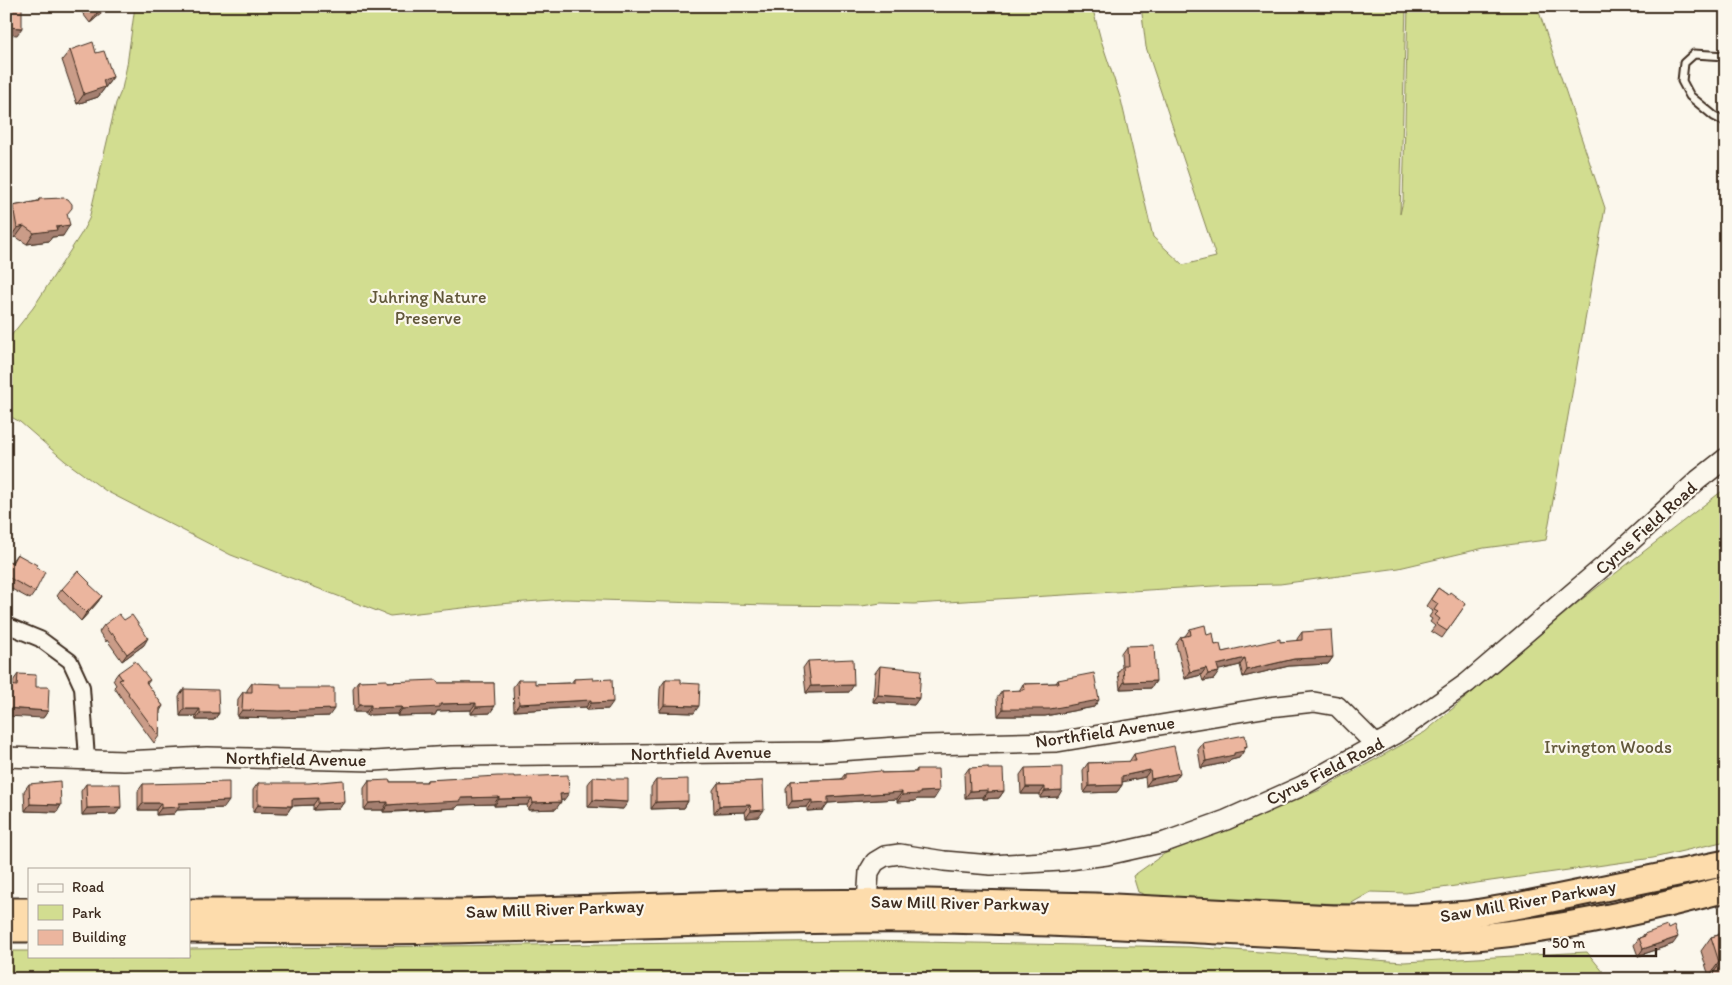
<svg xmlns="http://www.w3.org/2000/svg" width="1732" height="985" viewBox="0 0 1732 985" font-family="Itim,sans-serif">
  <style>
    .green { fill: #d2dd90; stroke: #868457 }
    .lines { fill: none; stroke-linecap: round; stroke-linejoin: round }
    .lane-casing { stroke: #3b2a1e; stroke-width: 11 }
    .street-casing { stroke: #3b2a1e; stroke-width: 18 }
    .secondary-casing { stroke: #3b2a1e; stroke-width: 22 }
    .highway-casing { stroke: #3b2a1e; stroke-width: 29 }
    .lane { stroke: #fbf7ec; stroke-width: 7 }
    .street { stroke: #fbf7ec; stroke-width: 14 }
    .secondary { stroke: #fbf7ec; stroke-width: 19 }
    .highway { stroke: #fddcac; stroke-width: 25 }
    .wall { fill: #ca9c88; stroke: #3b2a1e }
    .shaded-wall { fill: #a47f6f; stroke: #3b2a1e }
    .building { fill: #ebb59e; stroke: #3b2a1e }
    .labels { text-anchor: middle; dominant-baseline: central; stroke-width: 4.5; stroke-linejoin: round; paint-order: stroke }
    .park-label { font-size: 18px; fill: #61573a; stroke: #fbf7ec }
    .street-label { font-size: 18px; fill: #3b2a1e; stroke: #fbf7ec }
  </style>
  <rect width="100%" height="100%" fill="#fbf7ec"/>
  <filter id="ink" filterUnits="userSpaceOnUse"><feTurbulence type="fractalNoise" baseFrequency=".02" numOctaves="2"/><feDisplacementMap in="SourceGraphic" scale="10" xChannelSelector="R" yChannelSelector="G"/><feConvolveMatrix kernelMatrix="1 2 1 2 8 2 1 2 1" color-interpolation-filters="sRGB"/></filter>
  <g filter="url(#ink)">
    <g class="green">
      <path d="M135,6H1092L1101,40L1121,100L1153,237L1183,265L1216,257L1146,47L1141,6H1406L1400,214L1403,201L1408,6H1537L1605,208L1546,540L1484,548L1399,568L1280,584L1231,585L914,604L881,603L862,606L768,605L565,599L499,604L390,616L231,555L106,491L65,461L20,422L6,414V342L33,308L81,234L89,219L116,103L122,89L127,65Z"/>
      <path d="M1726,488V841L1653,858L1406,893L1371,892L1350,904L1157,899L1138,892L1133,876L1164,854L1320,790L1425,732L1581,600Z"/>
      <path d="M863,941L1189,947L1404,962L1587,952L1609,979H6V951H29V956H189V949Z"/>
    </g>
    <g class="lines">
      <g class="lane-casing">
        <path id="lane" d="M1726,56L1694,54L1684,63L1682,81L1690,96L1714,116L1726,122"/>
      </g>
      <g class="street-casing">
        <path id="street" d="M6,625L40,639L70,661L82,687L87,759"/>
      </g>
      <g class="secondary-casing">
        <g id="secondary">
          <path d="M6,757L124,761L207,757L374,761L451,756L824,752L926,745L1057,742L1269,707L1314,702L1337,706L1376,745"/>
          <path d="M867,902L869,872L875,862L885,856L900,854L944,861L991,865L1061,861L1107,855L1165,842L1226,820L1302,786L1395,734L1467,683L1605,565L1698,480L1726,458"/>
        </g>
      </g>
      <g class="highway-casing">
        <g id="highway">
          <path d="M6,911H29"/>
          <path d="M189,912H465L764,903L928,902L1095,906L1333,918H1415L1469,914L1522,905L1726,863"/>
          <path d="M6,929H29"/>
          <path d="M189,930C274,930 359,932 445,930C607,928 770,918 933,920C1036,921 1139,927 1242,932C1314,935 1387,941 1459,938C1547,933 1641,912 1726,889"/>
        </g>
      </g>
      <use href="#lane" class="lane"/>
      <use href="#street" class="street"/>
      <use href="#secondary" class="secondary"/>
      <use href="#highway" class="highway"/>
    </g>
    <g class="wall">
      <path d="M77,6H107L103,12L90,23Z"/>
      <path d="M70,50L96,53L113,77L98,97L77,104L62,60Z"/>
      <path d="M39,199L67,214L63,236L52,237L49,241L27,244L16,237L10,238L6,220V216L13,206L38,201Z"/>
      <path d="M17,554L36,567L35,592L30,599L6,586V560L11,562Z"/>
      <path d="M1438,588L1448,595L1466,604L1442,638L1431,631L1435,626L1430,622L1432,619L1429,617L1433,611L1426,606Z"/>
      <path d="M62,589L102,596L97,603L81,621L57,596Z"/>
      <path d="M104,625L144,645L122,661L107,640L106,642L99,632Z"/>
      <path d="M1190,629L1207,635L1222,652L1280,642L1297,641V639L1302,632L1333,657L1328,664L1289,666L1243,677L1240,665L1218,670L1214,679L1203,681L1201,675L1185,679L1176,644L1181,637L1185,636Z"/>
      <path d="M1126,646L1156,681L1151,688L1120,689L1118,672L1122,667L1121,653Z"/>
      <path d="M808,661L849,692L806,693L803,668Z"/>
      <path d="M880,666L919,698L914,705L873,702L875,673Z"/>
      <path d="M118,673L150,680L147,684L163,706L160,711L159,736L154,743L123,701V700L114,687L116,685L113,680Z"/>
      <path d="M18,674L36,687L48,711L43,718L13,686V681Z"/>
      <path d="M574,679L593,680L608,709L587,710L586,707L514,711L513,687L518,680L535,684L571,683Z"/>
      <path d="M666,679L681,683L694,713L659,712L660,689L661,686Z"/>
      <path d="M1058,680L1094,707L1045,716H998L997,698L1002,691H1019L1023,684L1056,683Z"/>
      <path d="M358,681L438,683H494L490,713L471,714V710L437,711L435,715L397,716V714L366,715V712H354L353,688Z"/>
      <path d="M252,683L281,688L329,716L275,718L237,717L238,699L243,692H247V690Z"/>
      <path d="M184,689L219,713L214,720H196L195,716H180L179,696Z"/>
      <path d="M1203,743L1247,746L1239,758L1231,760L1229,762L1201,768L1198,750Z"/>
      <path d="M1134,754L1175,780L1146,786L1145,777L1122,782V785L1117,792L1084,793L1083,770L1088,763L1129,762Z"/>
      <path d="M969,768L988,769L1004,791L999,798L983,799V797L965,798L964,775Z"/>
      <path d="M1025,768L1058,797L1040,798V794H1021L1020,775Z"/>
      <path d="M917,769L934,799H917L915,801L897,802V799L828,803L823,810L807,811V807L787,808L786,788L791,781L841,779L845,774L915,772Z"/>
      <path d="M514,777L564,800H561L556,809L528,810L527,805L494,806V804L459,805L456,808L396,812H383V810H364V788L369,781L390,782H426L427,780Z"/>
      <path d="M593,777L611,779L623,809L588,807V784Z"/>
      <path d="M656,780L688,801L684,808L651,809V787Z"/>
      <path d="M763,781L759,817L746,818L745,812L714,813L713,790L718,783Z"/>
      <path d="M258,783L344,802L339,809L313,810V805L292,806L287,813L253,812V790Z"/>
      <path d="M29,784L61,805L57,812L25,811L24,791Z"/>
      <path d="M86,784L121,807L116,814L82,815L81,791Z"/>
      <path d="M143,784L224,808L177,810L174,814L156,815V810H138V791Z"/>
      <path d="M1726,928V979H1713L1712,975L1709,976L1701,951L1711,937L1718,935L1722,930Z"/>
      <path d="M1644,934L1673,944L1638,956L1634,945L1639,938L1642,937Z"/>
    </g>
    <g class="shaded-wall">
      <path d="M105,6H107L103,12L90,23L97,13Z"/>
      <path d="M6,27L22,28L17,35L6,34Z"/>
      <path d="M113,77L98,97L77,104L84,94L103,80Z"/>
      <path d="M70,225L63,236L52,237L49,241L27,244L34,233L56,227Z"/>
      <path d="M24,226L16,237L10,238L17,228Z"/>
      <path d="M102,596L97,603L81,621L86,613Z"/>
      <path d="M148,638L144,645L122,661L127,654Z"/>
      <path d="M1333,657L1328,664L1289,666L1243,677L1247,670L1294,659Z"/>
      <path d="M1245,658L1240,665L1212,672L1217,665Z"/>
      <path d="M1206,668L1201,675L1185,679L1190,672Z"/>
      <path d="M1219,672L1214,679L1203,681L1208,674Z"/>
      <path d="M1156,681L1151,688L1120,689L1124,682Z"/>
      <path d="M854,685L849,692L806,693L811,686Z"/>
      <path d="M878,695L919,698L914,705L873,702Z"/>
      <path d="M591,700L586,707L514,711L519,704Z"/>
      <path d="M1099,700L1094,707L1045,716H998L1003,709Z"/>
      <path d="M613,702L608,709L587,710L591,703Z"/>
      <path d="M476,703L471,710L437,711L435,715L397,716L402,709L440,704Z"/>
      <path d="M359,705H371L366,712H354Z"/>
      <path d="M664,705L699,706L694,713L659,712Z"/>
      <path d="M495,706L490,713L471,714L476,707Z"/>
      <path d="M402,707L397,714L366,715L371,708Z"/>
      <path d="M6,708L48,711L43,718L6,716Z"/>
      <path d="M184,709H200L195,716H180Z"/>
      <path d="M334,709L329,716L275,718L237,717L242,710Z"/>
      <path d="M200,713H219L214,720H196Z"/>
      <path d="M1247,746L1239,758L1231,760L1229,762L1201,768L1206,761L1234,753L1244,747Z"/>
      <path d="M1150,770L1145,777L1117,783L1122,776Z"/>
      <path d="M1180,773L1175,780L1146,786L1151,779Z"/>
      <path d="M1122,785L1117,792L1084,793L1089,786Z"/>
      <path d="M1026,787H1045L1040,794H1021Z"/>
      <path d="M988,790L983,797L965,798L970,791Z"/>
      <path d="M1062,790L1058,797L1040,798L1045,791Z"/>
      <path d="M939,791L934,799H917L915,801L897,802L902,795L920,792Z"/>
      <path d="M1004,791L999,798L983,799L988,792Z"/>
      <path d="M902,792L897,799L828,803L823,810L807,811L812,804L828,797Z"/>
      <path d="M569,793L564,800L556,801L560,794Z"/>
      <path d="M499,797L494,804L459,805L456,808L383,812L388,805L461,798Z"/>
      <path d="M318,798L313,805L287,806L292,799Z"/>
      <path d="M532,798L527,805L494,806L499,799Z"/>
      <path d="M593,800L628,802L623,809L588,807Z"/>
      <path d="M812,800L807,807L787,808L792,801Z"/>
      <path d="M229,801L224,808L177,810L174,814L156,815L161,808L179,803Z"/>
      <path d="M688,801L684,808L651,809L656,802Z"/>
      <path d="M344,802L339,809L313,810L318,803Z"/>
      <path d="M388,802L383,810H364L369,803Z"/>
      <path d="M561,802L556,809L528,810L533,803Z"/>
      <path d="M143,803H161L156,810H138Z"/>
      <path d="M30,804L61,805L57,812L25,811Z"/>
      <path d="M258,805L292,806L287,813L253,812Z"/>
      <path d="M750,805L745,812L714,813L719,806Z"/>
      <path d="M121,807L116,814L82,815L87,808Z"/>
      <path d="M764,810L759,817L746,818L751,811Z"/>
      <path d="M1678,937L1673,944L1638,956L1643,949Z"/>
      <path d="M1722,961L1712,975L1709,976L1719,962Z"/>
      <path d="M1726,974V979H1722Z"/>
    </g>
    <g class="building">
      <path d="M6,6H22V28L6,27Z"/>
      <path d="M92,6H105L97,13Z"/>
      <path d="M93,42L96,53L104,51L113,77L103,80L105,87L84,94L70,50Z"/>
      <path d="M64,198L68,199L72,204V208L67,214L70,225L56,227L57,230L34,233L24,226L17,228L13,206L39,201V199Z"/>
      <path d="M17,554L37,565L36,567L45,572L35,592L6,576V560L12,563Z"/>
      <path d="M78,571L90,583L89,584L102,596L86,613L62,589Z"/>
      <path d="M1438,588L1448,595L1450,592L1466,604L1447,631L1436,624L1440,619L1435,615L1438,612L1434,610L1438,604L1431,599Z"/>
      <path d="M119,614L124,620L132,615L148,638L127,654L112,633L111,635L104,625Z"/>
      <path d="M1205,625L1207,635L1213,633L1215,645L1220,644L1222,652L1280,639V642L1302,640V632L1331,630L1333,657L1294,659L1247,670L1245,658L1217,665L1219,672L1208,674L1206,668L1190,672L1181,637L1191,635L1190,629Z"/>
      <path d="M1154,645L1156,681L1124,682L1123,665H1127L1126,646Z"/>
      <path d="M853,659L854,685L811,686L808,661Z"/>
      <path d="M135,661L150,680L146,682L163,706L160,708L159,736L128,694L129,693L119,680L122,679L118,673Z"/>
      <path d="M880,666L921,670L919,698L878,695Z"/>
      <path d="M1094,673L1099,700L1050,709H1003L1002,691L1024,690L1023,684L1059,683L1058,680Z"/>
      <path d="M18,674L36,675V687H49L48,711L6,708V685L17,686Z"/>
      <path d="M593,678V680L612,679L613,702L591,703V700L519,704L518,680H535V684L574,683V679Z"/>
      <path d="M666,679H681V683L700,684L699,706L664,705L665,682Z"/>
      <path d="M387,680V682L437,680L438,683H494L495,706L476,707V703L440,704V707L402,709V707L371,708V705H359L358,681Z"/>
      <path d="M252,683L281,684V688H334V709L280,711L242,710L243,692H252Z"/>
      <path d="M184,689L218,690L219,713H200V709H184Z"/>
      <path d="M1245,735L1247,746L1244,747V751L1234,753V755L1206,761L1203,743Z"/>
      <path d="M1174,746L1180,773L1151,779L1150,770L1122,776V785L1089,786L1088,763L1136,761L1134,754Z"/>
      <path d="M988,767V769H1003L1004,791L988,792V790L970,791L969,768Z"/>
      <path d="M1062,767V790L1045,791V787H1026L1025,768Z"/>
      <path d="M917,769H938L939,791L920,792V794L902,795V792L828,797V803L812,804V800L792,801L791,781L845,779V774L881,771V773L917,772Z"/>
      <path d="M568,775L569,793L560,794L561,802L533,803L532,798L499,799V797L461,798V801L401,804L388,805V802L369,803V781L390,780V782H427V780L498,776H514V777Z"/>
      <path d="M593,777L611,778V779H628V802L593,800Z"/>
      <path d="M688,779V801L656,802V780Z"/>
      <path d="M343,780L344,802L318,803V798L292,799V806L258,805V783H309Z"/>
      <path d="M60,781L61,805L30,804L29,784Z"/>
      <path d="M763,781L764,810L751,811L750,805L719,806L718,783Z"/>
      <path d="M229,782V801L179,803V807L161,808V803H143V784Z"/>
      <path d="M86,784H120L121,807L87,808Z"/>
      <path d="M1667,926L1668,929L1674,926L1678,937L1643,949L1639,938L1645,936L1644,934Z"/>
      <path d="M1726,928V974L1722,961L1719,962L1711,937L1723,934L1722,930Z"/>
    </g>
  </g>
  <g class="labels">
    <g class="park-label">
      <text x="428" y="297">Juhring Nature<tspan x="428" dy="21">Preserve</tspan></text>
      <text x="1608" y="747">Irvington Woods</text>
    </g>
    <g class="street-label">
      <text transform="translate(1646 528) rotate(-42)">Cyrus Field Road</text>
      <text transform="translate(1105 732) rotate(-8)">Northfield Avenue</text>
      <text transform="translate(701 753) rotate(-1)">Northfield Avenue</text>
      <text transform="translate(296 759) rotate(1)">Northfield Avenue</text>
      <text transform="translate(1325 771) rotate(-27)">Cyrus Field Road</text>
      <text transform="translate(1528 901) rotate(-10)">Saw Mill River Parkway</text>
      <text transform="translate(960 903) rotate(1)">Saw Mill River Parkway</text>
      <text transform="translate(555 909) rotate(-2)">Saw Mill River Parkway</text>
    </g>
  </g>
  <rect width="1732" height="985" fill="none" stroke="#fbf7ec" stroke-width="25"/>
  <rect x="12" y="12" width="1707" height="960" fill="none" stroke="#3b2a1e" stroke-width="2" filter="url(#ink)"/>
  <rect x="28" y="868" width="162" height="90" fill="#fbf7ec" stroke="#aea59a"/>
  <rect x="38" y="884" width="25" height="8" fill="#fbf7ec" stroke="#aea59a"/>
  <text x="72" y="892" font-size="15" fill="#3b2a1e">Road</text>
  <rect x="38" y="905" width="25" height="15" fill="#d2dd90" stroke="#aea59a"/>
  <text x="72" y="918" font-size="15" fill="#3b2a1e">Park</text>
  <rect x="38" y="930" width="25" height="15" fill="#ebb59e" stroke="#aea59a"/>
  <text x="72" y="942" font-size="15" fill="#3b2a1e">Building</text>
  <path d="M1544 948v8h112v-8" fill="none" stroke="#3b2a1e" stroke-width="2.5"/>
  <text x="1552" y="948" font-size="15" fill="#3b2a1e" stroke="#fbf7ec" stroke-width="4" paint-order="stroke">50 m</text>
</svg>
